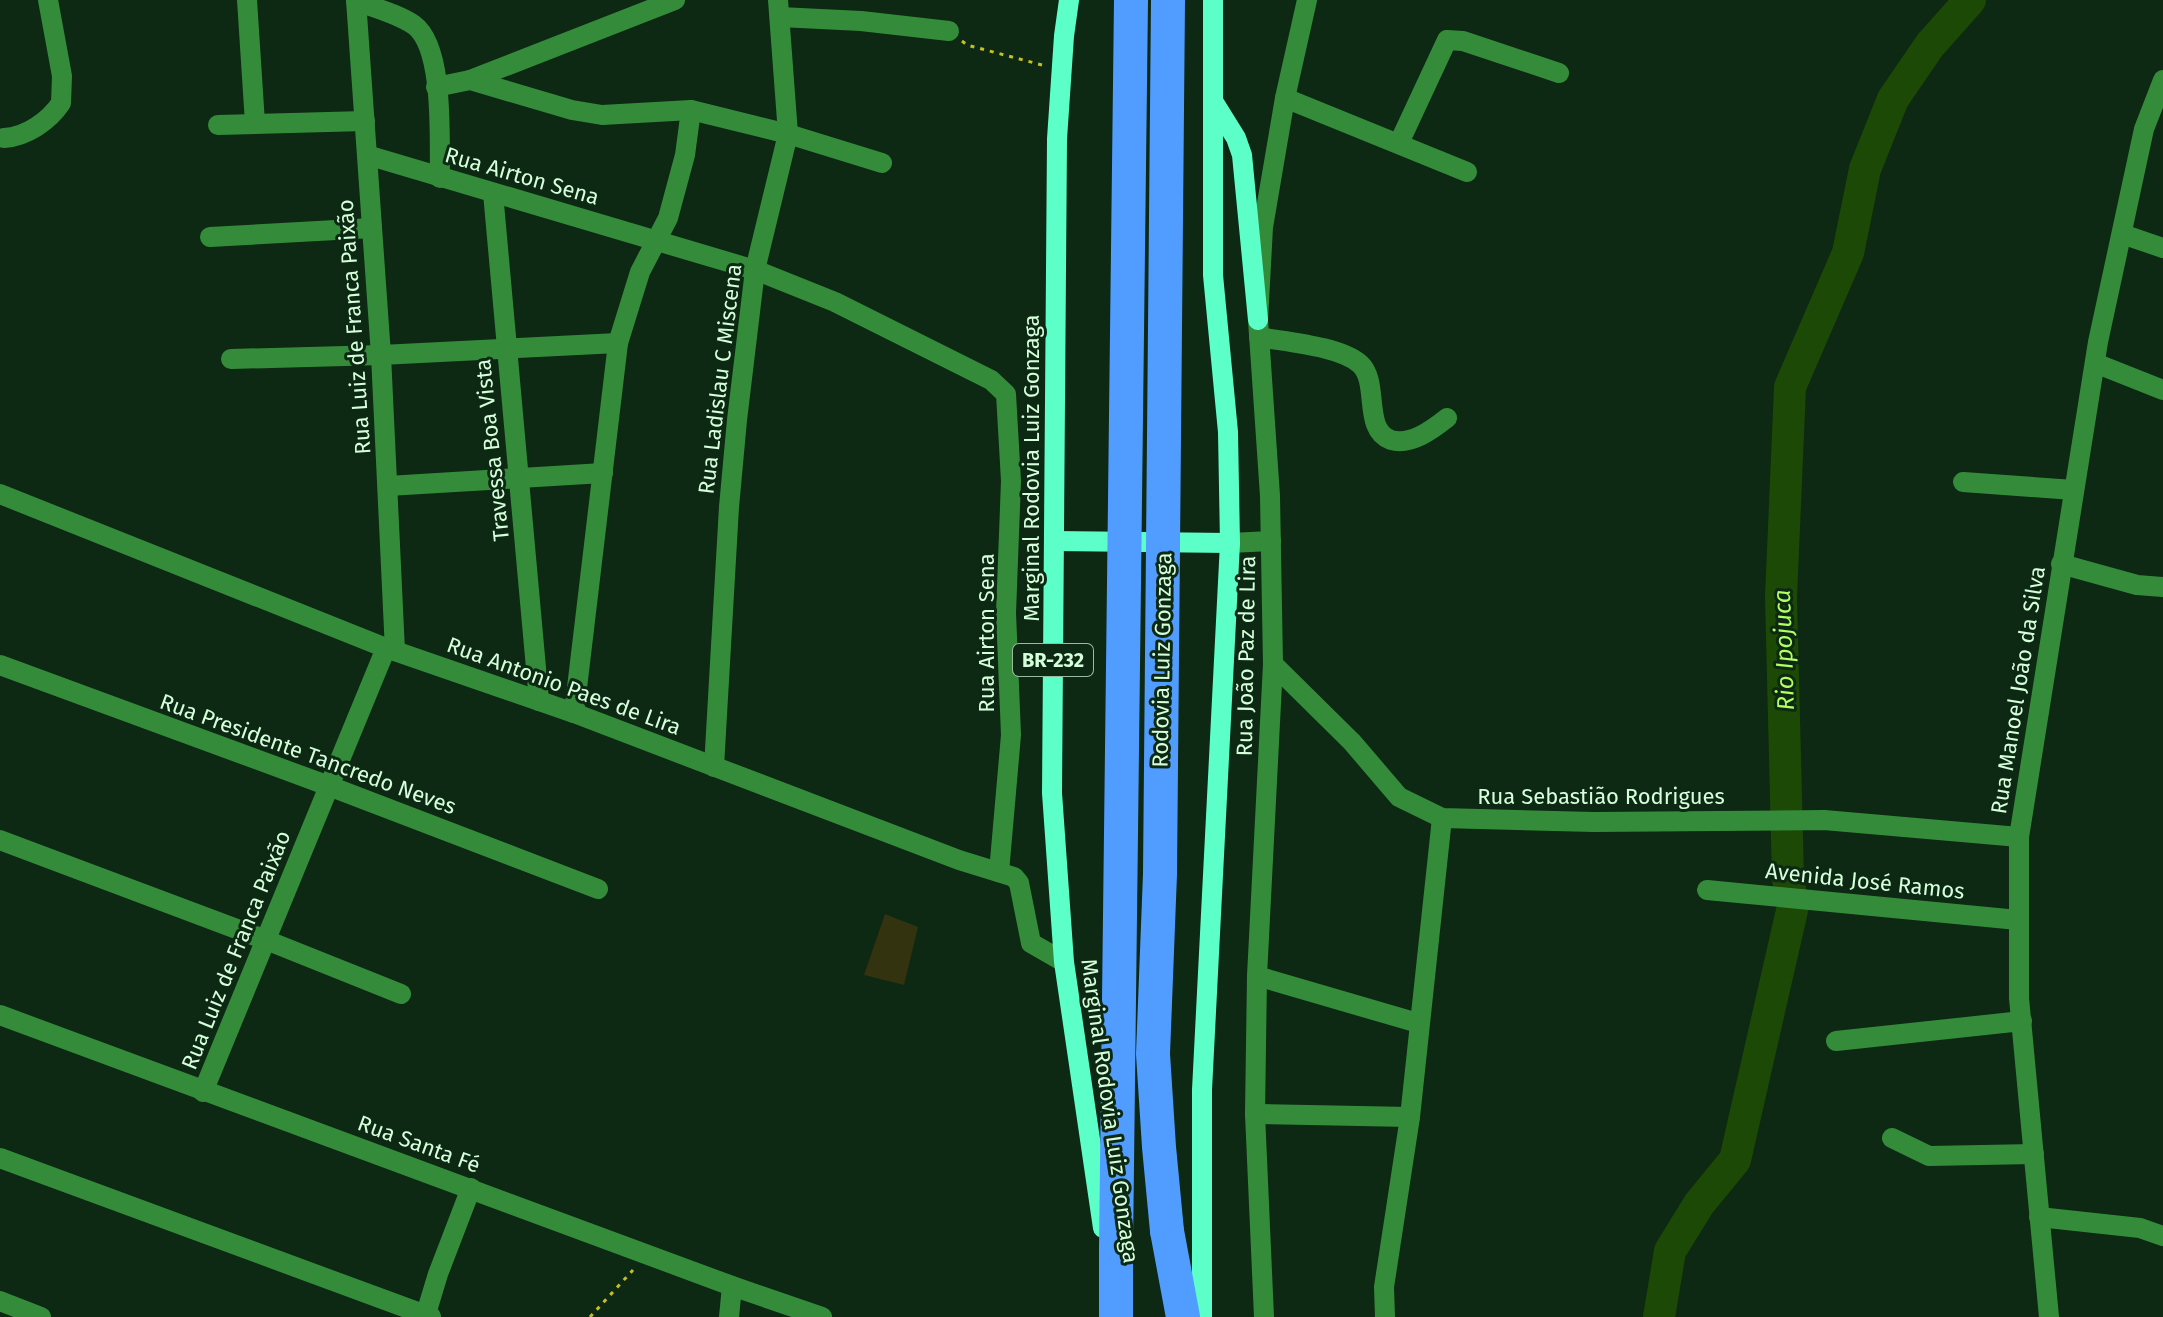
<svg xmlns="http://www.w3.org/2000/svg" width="2163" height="1317" viewBox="0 0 2163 1317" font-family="'Fira Sans',sans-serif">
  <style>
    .green { fill: #333310 }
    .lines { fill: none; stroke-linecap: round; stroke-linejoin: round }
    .river { stroke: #1c4905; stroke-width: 32 }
    .path { stroke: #c4c024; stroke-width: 3; stroke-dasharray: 4 6; stroke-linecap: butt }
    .minor { stroke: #348c3b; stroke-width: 20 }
    .major { stroke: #5cffc8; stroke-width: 20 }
    .highway { stroke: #509dff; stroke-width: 34 }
    .highway-bridge { stroke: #509dff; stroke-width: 34 }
    .labels { text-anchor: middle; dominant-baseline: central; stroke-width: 6; stroke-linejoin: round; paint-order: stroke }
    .shield { fill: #0d2813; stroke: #99be9f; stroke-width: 2 }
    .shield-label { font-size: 20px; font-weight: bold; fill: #d5ffdb }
    .street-label { font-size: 22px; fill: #d5ffdb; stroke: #0d2813 }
    .water-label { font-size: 24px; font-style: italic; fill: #b1ff63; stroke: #0d2813 }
  </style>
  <rect width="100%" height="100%" fill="#0d2813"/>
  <path class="green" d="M885,914L918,927L904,985L864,975Z"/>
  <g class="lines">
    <path class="river" d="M1659,1317L1670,1251L1699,1204L1735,1160L1793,906L1788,879L1781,597L1790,387L1848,253L1865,169L1893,99L1930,45L1970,0"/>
    <g class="path">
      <path d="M962,41L967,45L1042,65"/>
      <path d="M590,1317L633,1270"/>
    </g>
    <g class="minor">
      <path d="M247,0L255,123"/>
      <path d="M356,0L381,355L395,651"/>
      <path d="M356,1C375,8 398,14 414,25C445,48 439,141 440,178"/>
      <path d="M780,17L861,21L949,31"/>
      <path d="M470,80L675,0"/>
      <path d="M436,87L470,80L572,110L602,115L691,110L788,134L882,163"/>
      <path d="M1285,98L1467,172"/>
      <path d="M218,125L365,121"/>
      <path d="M4,138C26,137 49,121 61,103L62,76L48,0"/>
      <path d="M1399,143L1447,40L1463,41L1559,73"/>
      <path d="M367,155L755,270L835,302L991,380L1006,394L1011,481L1006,613L1011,735L999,872"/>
      <path d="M493,193L539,701"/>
      <path d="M2122,234L2163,248"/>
      <path d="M210,237L372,228"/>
      <path d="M1259,337C1286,342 1340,346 1360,364C1380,382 1362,430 1391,440C1411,446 1433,429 1447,418"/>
      <path d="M231,359L381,355L618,343"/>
      <path d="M2095,363L2163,390"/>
      <path d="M1963,482L2074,490"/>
      <path d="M388,486L603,473"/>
      <path d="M0,494L386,648L574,713L959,860L1014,877L1019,883L1031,943L1064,962"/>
      <path d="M1230,543L1271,541"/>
      <path d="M2061,564L2137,585L2163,587"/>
      <path d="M1273,664L1352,742L1399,797L1442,818L1594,822L1824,820L2019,837"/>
      <path d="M0,665L329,786L598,889"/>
      <path d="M574,713L618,343L640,272L668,218L685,155L691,110"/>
      <path d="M714,767L729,507L737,420L755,270L788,134L778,0"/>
      <path d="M0,840L266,940L401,994"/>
      <path d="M1707,890L2018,920"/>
      <path d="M1257,976L1418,1023"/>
      <path d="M0,1015L732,1286L822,1317"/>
      <path d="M1836,1041L2022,1021"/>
      <path d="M203,1092L386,648"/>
      <path d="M1255,1114L1410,1117"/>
      <path d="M1892,1138L1929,1156L2034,1154"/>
      <path d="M0,1158L431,1317"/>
      <path d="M2039,1217L2140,1228L2163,1236"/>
      <path d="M0,1301L41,1317"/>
      <path d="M425,1317L438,1274L471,1188"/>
      <path d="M729,1317L732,1286"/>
      <path d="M1264,1317L1255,1114L1257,976L1273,664L1270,496L1258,320L1263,227L1285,98L1307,0"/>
      <path d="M1385,1317L1384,1287L1410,1117L1442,818"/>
      <path d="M2049,1317L2019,998V837L2098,342L2144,129L2163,80"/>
    </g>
    <g class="major">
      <path d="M1069,0L1064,36L1057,139L1052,793L1064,962L1103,1228"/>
      <path d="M1213,101L1236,138L1242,155L1258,320"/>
      <path d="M1054,541L1230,543"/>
      <path d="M1202,1317V1090L1230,543L1228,432L1213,275V0"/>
    </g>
    <g class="highway">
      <path d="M1167,1231L1183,1317"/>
      <path d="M1116,1317V1249"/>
    </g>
    <g class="highway-bridge">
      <path d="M1167,1231L1159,1147L1153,1054L1160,874L1168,0"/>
      <path d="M1116,1249L1131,0"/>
    </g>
  </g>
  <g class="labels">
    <rect class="shield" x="1013" y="644" width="80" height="32" rx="6"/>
    <g class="shield-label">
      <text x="1053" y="660">BR-232</text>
    </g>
    <g class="street-label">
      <text transform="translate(522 176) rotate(16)">Rua Airton Sena</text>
      <text transform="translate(354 327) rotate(-94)">Rua Luiz de Franca Paixão</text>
      <text transform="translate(720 379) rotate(-83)">Rua Ladislau C Miscena</text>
      <text transform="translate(492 450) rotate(-96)">Travessa Boa Vista</text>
      <text transform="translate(1031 468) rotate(-90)">Marginal Rodovia Luiz Gonzaga</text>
      <text transform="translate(986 633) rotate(-90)">Rua Airton Sena</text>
      <text transform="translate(1246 656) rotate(-89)">Rua João Paz de Lira</text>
      <text transform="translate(1162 660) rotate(-89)">Rodovia Luiz Gonzaga</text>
      <text transform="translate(564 686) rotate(20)">Rua Antonio Paes de Lira</text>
      <text transform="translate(2018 690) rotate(-81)">Rua Manoel João da Silva</text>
      <text transform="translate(308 754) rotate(20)">Rua Presidente Tancredo Neves</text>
      <text x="1601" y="796">Rua Sebastião Rodrigues</text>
      <text transform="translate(1865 881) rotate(6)">Avenida José Ramos</text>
      <text transform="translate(236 950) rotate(-68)">Rua Luiz de Franca Paixão</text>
      <text transform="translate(1110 1111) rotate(82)">Marginal Rodovia Luiz Gonzaga</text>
      <text transform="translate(419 1144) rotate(20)">Rua Santa Fé</text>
    </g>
    <g class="water-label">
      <text transform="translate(1784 650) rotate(-92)">Rio Ipojuca</text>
    </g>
  </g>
</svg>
